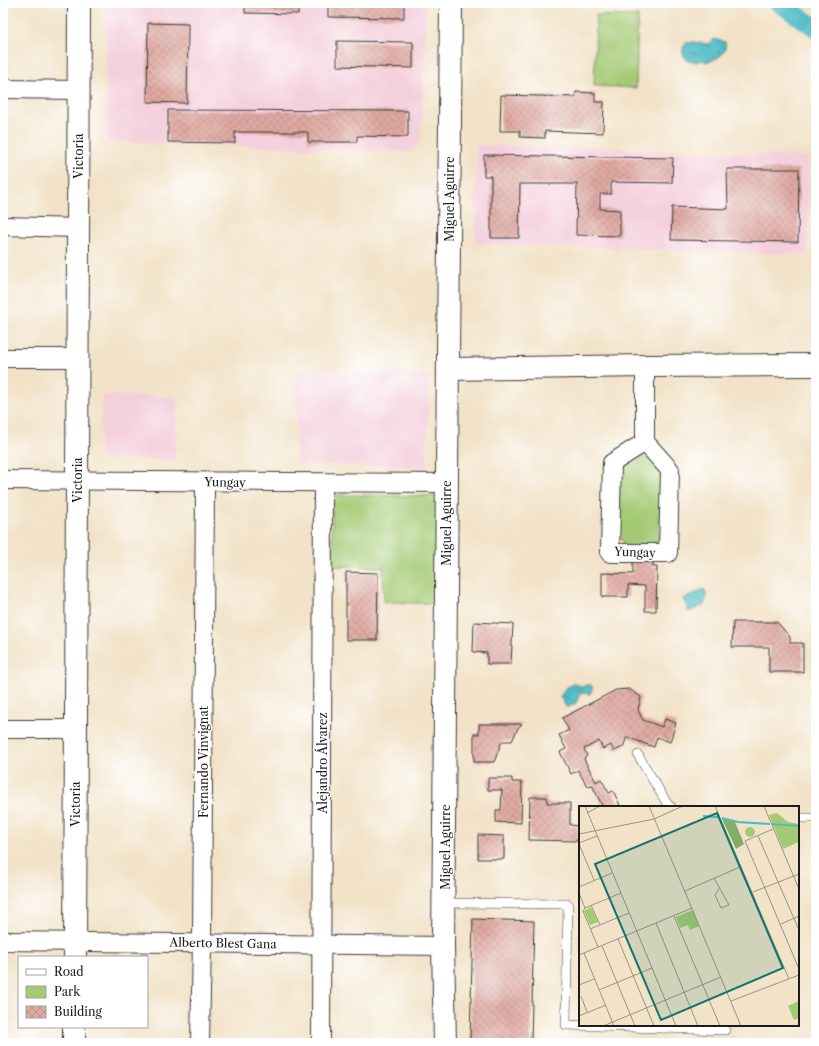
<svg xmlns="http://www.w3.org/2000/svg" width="819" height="1046" viewBox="0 0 819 1046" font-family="'Libre Caslon Text',serif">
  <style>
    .built { fill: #f4cfdc }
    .green { fill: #a4ca74; stroke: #607348 }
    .water { fill: url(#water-ripples); stroke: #346c70 }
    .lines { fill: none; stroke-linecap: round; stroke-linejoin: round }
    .canal { stroke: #4dbbc5; stroke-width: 19 }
    .building { fill: url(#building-cross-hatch) }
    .lane-casing { stroke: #3c3a36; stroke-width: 10 }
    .street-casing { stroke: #3c3a36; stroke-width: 20 }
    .secondary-casing { stroke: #3c3a36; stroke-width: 24 }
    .lane { stroke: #fff; stroke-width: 9 }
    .street { stroke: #fff; stroke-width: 18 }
    .secondary { stroke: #fff; stroke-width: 22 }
    .labels { text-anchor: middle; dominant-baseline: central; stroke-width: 3; stroke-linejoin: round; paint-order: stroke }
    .street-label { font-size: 12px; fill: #1c1c1c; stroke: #fff }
    .inset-river { fill: none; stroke: #4dbbc5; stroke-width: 2 }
    .inset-road { fill: none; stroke: #9c9383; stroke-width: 1 }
    .view { fill: #0f766e; fill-opacity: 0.15; stroke: #0f766e; stroke-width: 2 }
    .inset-edge { fill: none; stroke: #1c1c1c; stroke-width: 2 }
  </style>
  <defs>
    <pattern id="water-ripples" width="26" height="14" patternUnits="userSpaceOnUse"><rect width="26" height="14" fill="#4dbbc5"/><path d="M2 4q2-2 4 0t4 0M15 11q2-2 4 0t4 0" fill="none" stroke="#3f979f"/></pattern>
    <pattern id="building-cross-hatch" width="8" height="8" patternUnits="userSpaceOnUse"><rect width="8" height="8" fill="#dfa9a1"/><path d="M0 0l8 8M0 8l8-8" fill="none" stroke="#bf918a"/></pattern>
  </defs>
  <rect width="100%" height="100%" fill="#fff"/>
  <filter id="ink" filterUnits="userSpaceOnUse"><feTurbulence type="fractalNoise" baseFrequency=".025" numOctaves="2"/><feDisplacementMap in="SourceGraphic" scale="8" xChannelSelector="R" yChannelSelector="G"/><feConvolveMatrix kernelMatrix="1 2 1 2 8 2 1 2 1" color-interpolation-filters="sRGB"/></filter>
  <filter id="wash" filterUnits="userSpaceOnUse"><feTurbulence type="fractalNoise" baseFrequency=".012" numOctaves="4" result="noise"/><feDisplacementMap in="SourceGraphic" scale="16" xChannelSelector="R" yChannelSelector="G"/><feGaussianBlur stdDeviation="0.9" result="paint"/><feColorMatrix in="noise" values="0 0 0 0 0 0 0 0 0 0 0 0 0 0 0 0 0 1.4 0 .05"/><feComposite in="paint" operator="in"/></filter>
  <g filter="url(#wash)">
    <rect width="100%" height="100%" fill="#f2e2c7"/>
    <g class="built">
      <path d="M106,3H426L421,140L410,152L106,141Z"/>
      <path d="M477,145L640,149L809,157L808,255L475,243Z"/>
      <path d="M297,372L429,375L427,467L296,464Z"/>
      <path d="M102,395L177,397L175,460L100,458Z"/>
    </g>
    <g class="green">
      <path d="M596,15L638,16L636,88L594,86Z"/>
      <path d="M637,454L650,459L663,472L659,538L651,548L631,549L623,542L616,529L618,472L625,462Z"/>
      <path d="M332,495L446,496L443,604L384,602L383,567L332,566Z"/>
    </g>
    <g class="water">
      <path d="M714,39L725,42C728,54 717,59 707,62L702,60L696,62L688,61L683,54V48L686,43L694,42L709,44Z"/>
      <path d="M704,589L707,596L704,605L689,612L683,599Z"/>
      <path d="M574,683L582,687L589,684L593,687L590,694L580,693L576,703L567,708L560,697L565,689Z"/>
    </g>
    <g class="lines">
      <path class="canal" d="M779,3L816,28"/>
    </g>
    <g id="blocks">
      <g class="building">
        <path d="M245,3H298V14L245,13Z"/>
        <path d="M328,3H404V18L328,17Z"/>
        <path d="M148,23L188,24L187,103L147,102Z"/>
        <path d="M337,41L413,42V68L337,66Z"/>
        <path d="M576,92L595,93V102H604L603,133L545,131V138L520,137V131H500L501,95L575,97Z"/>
        <path d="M168,110L408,111V137L357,136V142H308V132H235V143L168,142Z"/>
        <path d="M484,155L673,158L672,183L611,182V194H600V209L620,210V236L576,235L577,184H520L519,238H491V176H484Z"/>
        <path d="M727,169H799L798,242L671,240L672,207L728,209Z"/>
        <path d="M633,561H653V567H657L656,611H645V586L628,585V597H602V573L633,574Z"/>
        <path d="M346,572L378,573L377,640H346Z"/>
        <path d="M474,622L513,624L511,664H487V653L473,652Z"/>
        <path d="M733,622H777L790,637V643H803V672H769V647H732Z"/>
        <path d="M629,689L641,697L638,710L643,720L662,727L665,719L676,723L670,742L657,737L654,747L627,737L623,747L614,751L611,745L603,749L599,741L584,749L587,755L584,759L596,782L601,779L609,793L613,791L620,805L616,807H603L592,785L587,786L578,770L571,774L560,752L566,749L559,735L569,730L562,718L616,690Z"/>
        <path d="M479,724H522L518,728L512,741H502L494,762H474V734H479Z"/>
        <path d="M488,778H512V782H522L521,823L496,822V810H501L502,790H488Z"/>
        <path d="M530,797H547V803H570V825L578,826V841L529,840Z"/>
        <path d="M478,835L504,836V859H478Z"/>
        <path d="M473,919L534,921L531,1043H470Z"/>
        <path d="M561,1041L579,1042V1043H561Z"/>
      </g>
    </g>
  </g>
  <g filter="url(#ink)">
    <use href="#blocks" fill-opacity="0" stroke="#3c3a36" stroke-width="1"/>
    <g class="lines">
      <g class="lane-casing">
        <g id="lane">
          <path d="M638,755L668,805L671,807"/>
          <path d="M798,818H816"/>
          <path d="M444,903L568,904L566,1025L725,1030"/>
        </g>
      </g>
      <g class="street-casing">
        <g id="street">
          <path d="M3,89L78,90"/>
          <path d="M3,226L78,228"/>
          <path d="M3,358H77"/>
          <path d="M645,366V442L670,470L668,553H610L612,463L645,442"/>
          <path d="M3,480L447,483"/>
          <path d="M3,729H76"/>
          <path d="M3,941L443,946"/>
          <path d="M200,1043L202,943L205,482"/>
          <path d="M321,1043L323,483"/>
        </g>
      </g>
      <g class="secondary-casing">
        <g id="secondary">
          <path d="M448,369L645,366L816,365"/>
          <path d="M75,957L79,3"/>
          <path d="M74,1043V1027"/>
          <path d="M445,1043L443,946L451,3"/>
        </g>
      </g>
      <use href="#lane" class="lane"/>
      <use href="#street" class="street"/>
      <use href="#secondary" class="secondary"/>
    </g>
  </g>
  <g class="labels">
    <g class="street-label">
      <text transform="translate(78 156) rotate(-90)">Victoria</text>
      <text transform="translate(449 199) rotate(-90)">Miguel Aguirre</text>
      <text transform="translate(77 480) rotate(-90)">Victoria</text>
      <text transform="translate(225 482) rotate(1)">Yungay</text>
      <text transform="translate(446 523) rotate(-90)">Miguel Aguirre</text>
      <text transform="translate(635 552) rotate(2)">Yungay</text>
      <text transform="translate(203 762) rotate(-90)">Fernando Vinvignat</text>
      <text transform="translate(322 763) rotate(-90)">Alejandro Álvarez</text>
      <text transform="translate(75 804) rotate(-90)">Victoria</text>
      <text transform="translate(445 847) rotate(-90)">Miguel Aguirre</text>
      <text transform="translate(223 943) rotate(1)">Alberto Blest Gana</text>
    </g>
  </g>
  <g transform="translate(579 806)">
    <rect width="220" height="220" fill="#f2e2c7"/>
    <path d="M198,7L209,16L220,18V36L204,43L190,9ZM166 26a5 5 0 1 1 10 0a5 5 0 1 1-10 0ZM12,101L19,116L11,119L5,105ZM114,104L120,120L111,124L109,119L101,122L97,111ZM220,195V212L215,214L209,200Z" fill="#a4ca74"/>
    <path d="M143,13L156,16L165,38L157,43Z" fill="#83ae66"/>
    <path class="inset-river" d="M124,10L139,11M143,12L159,16L191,18M193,18L220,20"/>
    <path class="inset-road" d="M6,0L97,220M70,0L162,220M136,0L210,173M185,0L220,83M8,7L21,0M194,23L166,35L220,163M0,28L75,13L104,0M179,30L220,124M0,37L18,30M0,38L15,74M135,72L150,99L142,102L136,89L140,83M0,81L33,67M106,85L161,61M174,86L220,68M0,87L6,102L4,105L19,141M12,99L21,119M6,102L42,87M95,110L141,220M77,117L119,220M202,118L220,110M11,123L50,107M39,133L75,220M23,140L56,220M5,147L35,220M0,149L113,102M0,179L15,173M20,184L73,162M2,190L8,206M152,195L220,169M0,210L27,199M24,220L142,171"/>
    <path class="view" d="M138,7L204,162L82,214L16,58Z"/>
    <rect width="220" height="220" class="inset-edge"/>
  </g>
  <rect width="819" height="1046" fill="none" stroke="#fff" stroke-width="16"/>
  <rect x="18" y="956" width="130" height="72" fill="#ffffff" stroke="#a4a4a4"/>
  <rect x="26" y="969" width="20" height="6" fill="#ffffff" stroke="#a4a4a4"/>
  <text x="54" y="976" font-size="12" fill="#1c1c1c">Road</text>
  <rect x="26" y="986" width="20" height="12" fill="#a4ca74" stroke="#a4a4a4"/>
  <text x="54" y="996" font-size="12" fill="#1c1c1c">Park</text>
  <rect x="26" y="1006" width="20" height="12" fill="url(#building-cross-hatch)" stroke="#a4a4a4"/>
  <text x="54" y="1016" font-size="12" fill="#1c1c1c">Building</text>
</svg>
